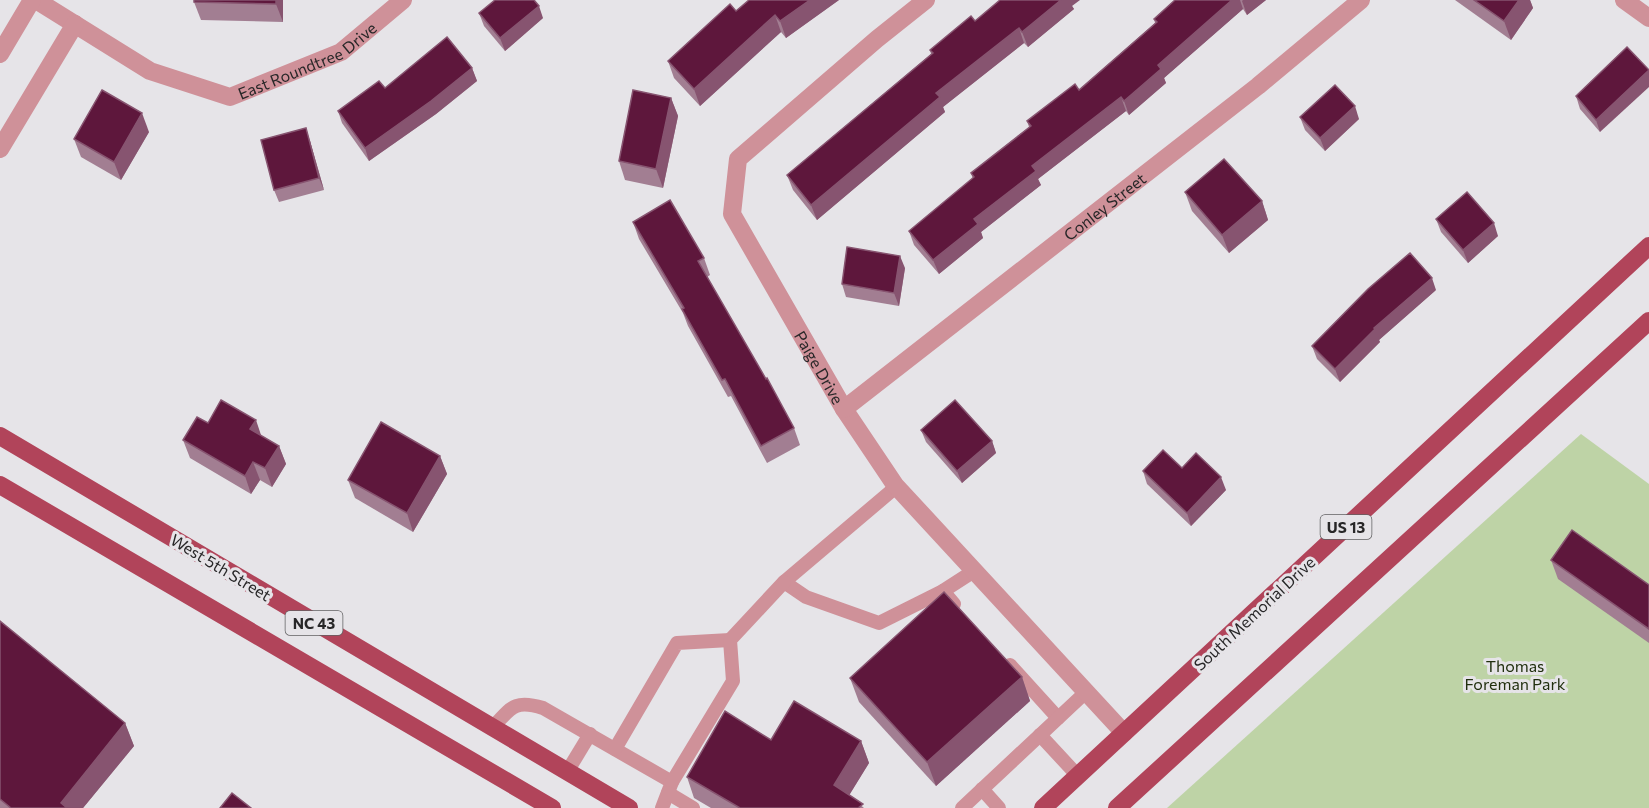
<svg xmlns="http://www.w3.org/2000/svg" width="1649" height="808" viewBox="0 0 1649 808" font-family="Commissioner,sans-serif">
  <style>
    .green { fill: #bed3a6 }
    .lines { fill: none; stroke-linecap: round; stroke-linejoin: round }
    .lane { stroke: #cf9199; stroke-width: 14 }
    .street { stroke: #cf9199; stroke-width: 18 }
    .primary { stroke: #b1445a; stroke-width: 18 }
    .wall { fill: #a27e92 }
    .shaded-wall { fill: #875470 }
    .building { fill: #5e173c; stroke: #875470; stroke-width: 1.5 }
    .labels { text-anchor: middle; dominant-baseline: central; stroke-width: 6; stroke-linejoin: round; paint-order: stroke }
    .shield { fill: #e6e4e8; stroke: #616062; stroke-width: 1.5 }
    .shield-label { font-size: 15px; font-weight: bold; fill: #282728 }
    .street-label { font-size: 16px; fill: #282728; stroke: #e6e4e8 }
    .park-label { font-size: 16px; fill: #212f0e; stroke: #e6e4e8 }
  </style>
  <rect width="100%" height="100%" fill="#e6e4e8"/>
  <path class="green" d="M1581,434L1649,484V808H1167Z"/>
  <g class="lines">
    <g class="lane">
      <path d="M896,487L784,582L806,597L879,623L943,591L954,604"/>
      <path d="M943,591L974,571"/>
      <path d="M1010,665L1058,718"/>
      <path d="M492,728C511,708 514,699 543,708L672,782L662,808"/>
      <path d="M1040,735L1078,776"/>
      <path d="M615,749L677,643L730,640"/>
      <path d="M567,772L590,734"/>
      <path d="M672,782L733,681L730,640L784,582"/>
      <path d="M982,789L999,808"/>
      <path d="M668,793L693,808"/>
      <path d="M962,808L1086,692"/>
    </g>
    <g class="street">
      <path id="s1" d="M36,0L150,71L230,97L341,52L403,0"/>
      <path id="s2" d="M926,0L877,39L738,159L732,214L844,409L895,485L1124,733"/>
      <path d="M1624,0L1649,18"/>
      <path d="M0,54L32,0"/>
      <path d="M0,149L75,24"/>
      <path id="s3" d="M844,409L1258,86L1361,0"/>
    </g>
    <g class="primary">
      <path d="M0,436L629,808"/>
      <path d="M0,485L552,808"/>
      <path d="M1043,808L1649,246"/>
      <path d="M1117,808L1649,321"/>
    </g>
  </g>
  <g class="wall">
    <path d="M194,0H283V22L201,20L194,2Z"/>
    <path d="M839,0L786,38L781,32L700,106L674,78L668,61L736,11Z"/>
    <path d="M1175,0H1266L1247,15L1243,9L1164,78L1166,83L1129,115L1126,111L1038,179L1041,185L981,232L983,238L939,274L914,245L909,231L973,179L971,173L1029,127L1027,121L1079,90L1155,23L1154,19Z"/>
    <path d="M1455,0H1530L1533,8L1511,40Z"/>
    <path d="M1072,6L1074,9L1028,47L1024,43L943,107L945,112L817,220L793,190L787,175L931,54L930,50L975,21Z"/>
    <path d="M479,13L543,18L505,51L484,26Z"/>
    <path d="M1627,47L1600,132L1580,109L1576,96Z"/>
    <path d="M472,68L477,81L436,114L369,161L342,123L338,111L385,88Z"/>
    <path d="M671,98L678,116L663,188L625,180L619,161Z"/>
    <path d="M1300,117L1359,119L1325,151L1305,130Z"/>
    <path d="M149,132L121,180L81,157L74,139Z"/>
    <path d="M310,141L324,190L279,202L274,190Z"/>
    <path d="M1185,192L1262,201L1268,220L1229,253L1192,211Z"/>
    <path d="M1436,219L1498,236L1468,263L1441,232Z"/>
    <path d="M633,222L704,258L710,275L707,277L794,428L800,445L767,463L731,396L728,397L688,326L683,313L639,239Z"/>
    <path d="M905,268L899,306L846,297L842,284Z"/>
    <path d="M1436,290L1379,340L1380,342L1340,382L1317,359L1312,346Z"/>
    <path d="M208,423L261,436L279,446L286,464L272,487L260,480L251,494L190,458L183,440Z"/>
    <path d="M921,430L992,441L996,453L962,483L926,442Z"/>
    <path d="M440,456L447,474L413,532L355,498L348,480Z"/>
    <path d="M1182,468L1226,490L1191,526L1147,484L1143,471Z"/>
    <path d="M1551,560L1649,585V643L1558,579Z"/>
    <path d="M0,621L125,723L134,746L83,808H0Z"/>
    <path d="M1022,677L1030,701L936,786L859,702L850,678Z"/>
    <path d="M771,740L861,741L869,763L849,795L864,808H711L694,798L687,777Z"/>
  </g>
  <g class="shaded-wall">
    <path d="M276,0H283V22L276,4Z"/>
    <path d="M810,0H839L786,38L780,21Z"/>
    <path d="M1061,0H1080L1072,6L1074,9L1028,47L1022,32Z"/>
    <path d="M1232,0H1240L1243,9L1164,78L1166,83L1129,115L1124,101L1158,65Z"/>
    <path d="M1243,0H1266L1247,15L1242,1Z"/>
    <path d="M1519,0H1530L1533,8L1511,40L1504,21Z"/>
    <path d="M539,6L543,18L505,51L500,38Z"/>
    <path d="M775,15L781,32L700,106L694,89Z"/>
    <path d="M1019,28L1024,43L943,107L945,112L817,220L811,205L936,93Z"/>
    <path d="M472,68L477,81L436,114L369,161L365,148Z"/>
    <path d="M1649,70V87L1600,132L1596,120Z"/>
    <path d="M1121,97L1126,111L1038,179L1041,185L981,232L983,238L939,274L933,260L974,219L1032,166Z"/>
    <path d="M671,98L678,116L663,188L656,169Z"/>
    <path d="M1355,106L1359,119L1325,151L1320,138Z"/>
    <path d="M142,113L149,132L121,180L114,162Z"/>
    <path d="M306,128L310,141L324,190L319,178Z"/>
    <path d="M1262,201L1268,220L1229,253L1222,235Z"/>
    <path d="M1494,223L1498,236L1468,263L1463,250Z"/>
    <path d="M900,256L905,268L899,306L894,293Z"/>
    <path d="M1432,278L1436,290L1379,340L1380,342L1340,382L1335,369L1374,328Z"/>
    <path d="M256,420L262,438L250,429Z"/>
    <path d="M992,441L996,453L962,483L957,471Z"/>
    <path d="M279,446L286,464L272,487L265,468Z"/>
    <path d="M440,456L447,474L413,532L407,513Z"/>
    <path d="M253,462L260,480L251,494L245,476Z"/>
    <path d="M1221,477L1226,490L1191,526L1187,513Z"/>
    <path d="M1022,677L1030,701L936,786L927,762Z"/>
    <path d="M125,723L134,746L83,808H63L61,803Z"/>
    <path d="M861,741L869,763L842,807L834,785Z"/>
  </g>
  <g class="building">
    <path d="M194,0H276V4L194,2Z"/>
    <path d="M495,0H534L539,6L500,38L479,13Z"/>
    <path d="M749,0H810L780,21L775,15L694,89L668,61L730,4L736,11Z"/>
    <path d="M1000,0H1061L1022,32L1019,28L936,93L940,97L811,205L787,175L933,53L930,50L971,16L975,21Z"/>
    <path d="M1175,0H1232L1158,65L1161,69L1124,101L1121,97L1032,166L1036,171L974,219L978,224L933,260L909,231L974,177L971,173L1031,126L1027,121L1075,84L1079,90L1157,22L1154,19Z"/>
    <path d="M1474,0H1519L1504,21Z"/>
    <path d="M447,37L472,68L431,101L365,148L338,111L379,81L385,88Z"/>
    <path d="M1627,47L1649,70L1596,120L1576,96Z"/>
    <path d="M1335,85L1355,106L1320,138L1300,117Z"/>
    <path d="M102,90L142,113L114,162L74,139Z"/>
    <path d="M633,90L671,98L656,169L619,161Z"/>
    <path d="M306,128L319,178L274,190L261,140Z"/>
    <path d="M1224,159L1262,201L1222,235L1185,192Z"/>
    <path d="M1467,192L1494,223L1463,250L1436,219Z"/>
    <path d="M670,200L704,258L698,261L766,379L767,378L794,428L761,446L725,379L722,380L682,309L684,308L633,222Z"/>
    <path d="M847,247L900,256L894,293L842,284Z"/>
    <path d="M1410,253L1432,278L1374,328L1375,329L1335,369L1312,346L1368,289Z"/>
    <path d="M221,400L256,420L250,429L279,446L265,468L253,462L245,476L183,440L197,417L208,423Z"/>
    <path d="M955,400L992,441L957,471L921,430Z"/>
    <path d="M381,422L440,456L407,513L348,480Z"/>
    <path d="M1163,450L1182,468L1196,453L1221,477L1187,513L1143,471Z"/>
    <path d="M1572,530L1649,585V629L1551,560Z"/>
    <path d="M944,592L1022,677L927,762L850,678Z"/>
    <path d="M0,621L125,723L61,803L67,808H11L0,799Z"/>
    <path d="M794,701L861,741L834,785L863,804L858,808H740L687,777L725,711L771,740Z"/>
    <path d="M232,793L251,808H220Z"/>
  </g>
  <g class="labels">
    <g class="shield">
      <rect x="1320.5" y="515" width="51" height="24" rx="4.5"/>
      <rect x="285.5" y="611" width="57" height="24" rx="4.5"/>
    </g>
    <g class="shield-label">
      <text x="1346" y="527">US 13</text>
      <text x="314" y="623">NC 43</text>
    </g>
    <g class="street-label">
      <text stroke="none"><textPath href="#s1" startOffset="304">East Roundtree Drive</textPath></text>
      <text stroke="none"><textPath href="#s3" startOffset="330">Conley Street</textPath></text>
      <text stroke="none"><textPath href="#s2" startOffset="478">Paige Drive</textPath></text>
      <text transform="translate(221 567) rotate(31)">West 5th Street</text>
      <text transform="translate(1254 613) rotate(-43)">South Memorial Drive</text>
    </g>
    <g class="park-label">
      <text x="1515" y="665">Thomas<tspan x="1515" dy="18">Foreman Park</tspan></text>
    </g>
  </g>
</svg>
